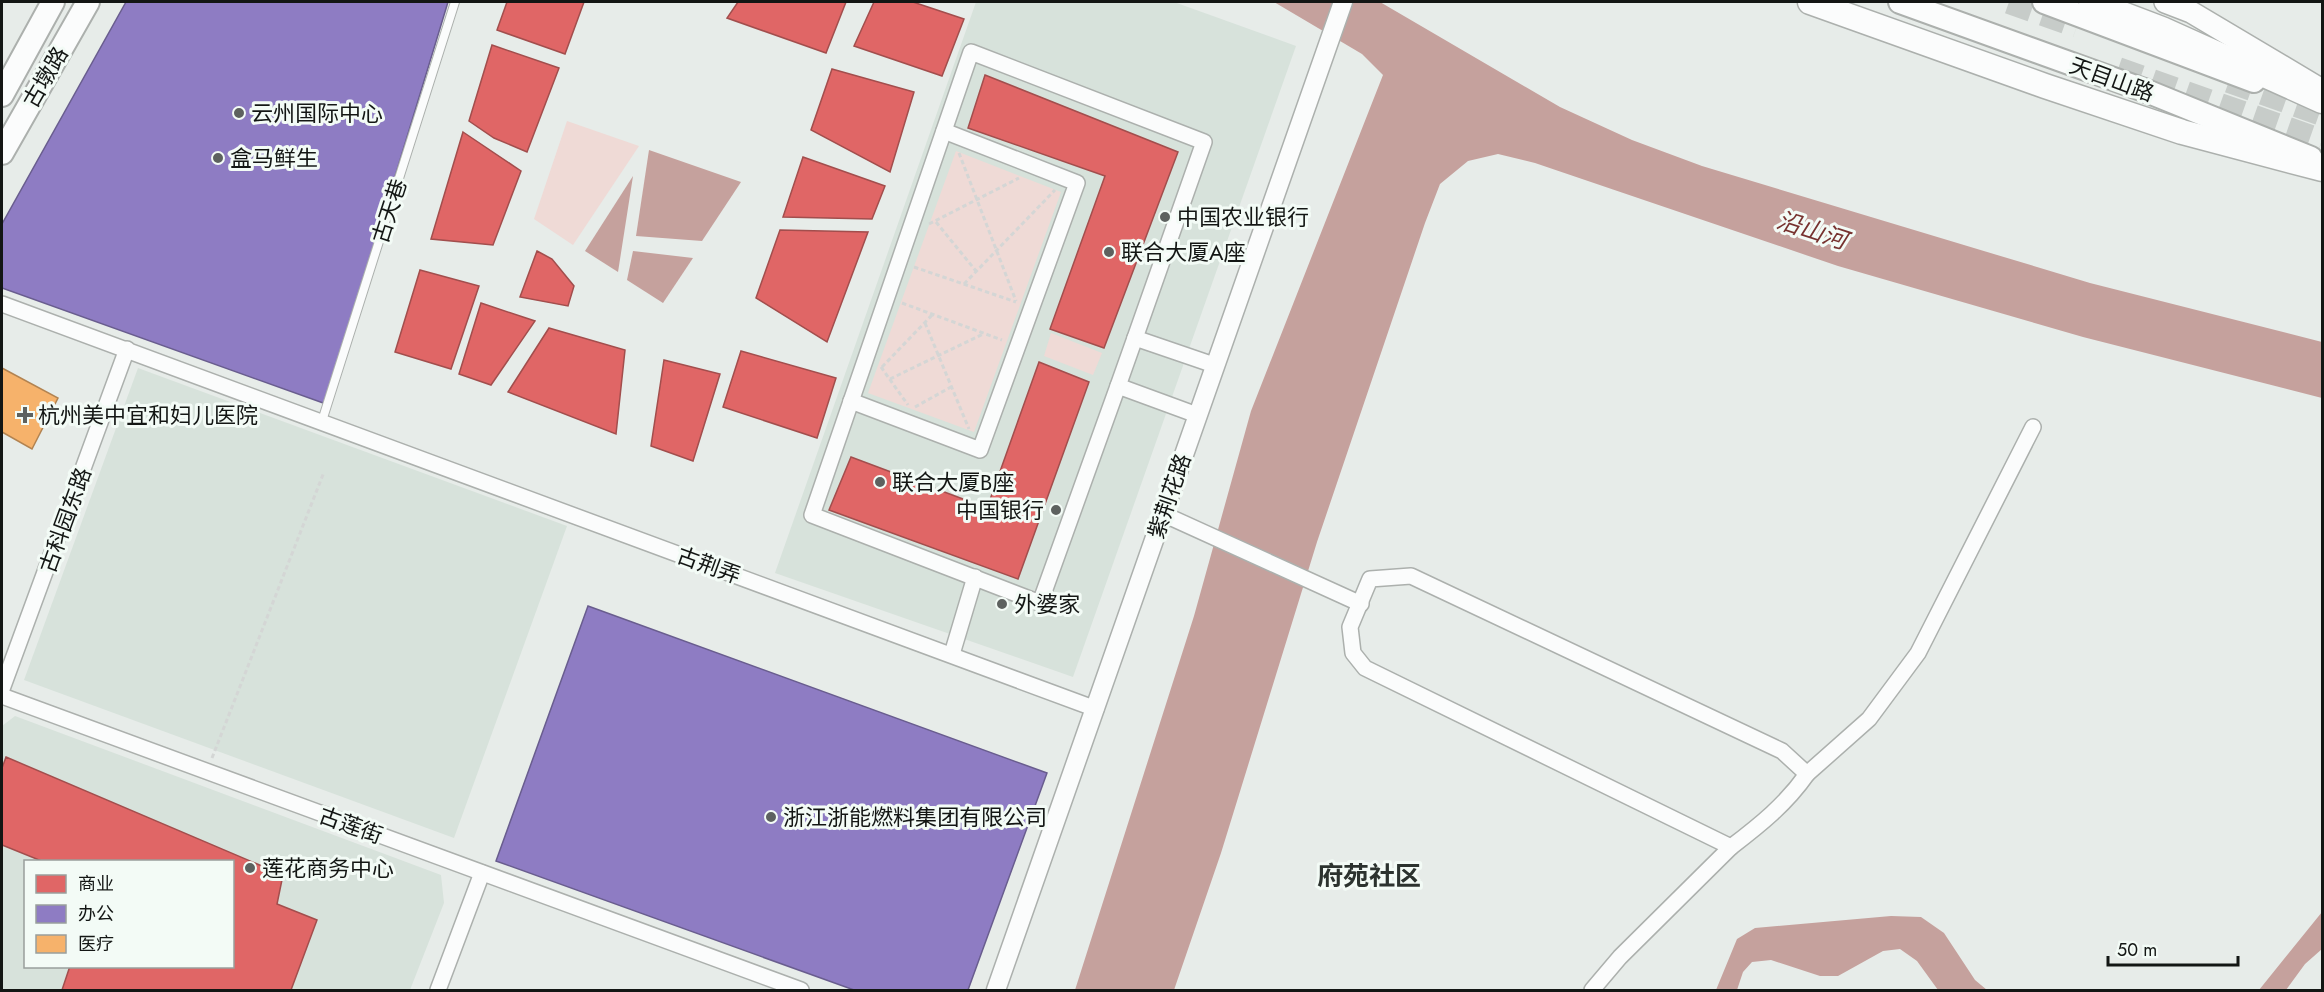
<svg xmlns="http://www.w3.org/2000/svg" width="2324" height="992" viewBox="0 0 2324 992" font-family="Jost,'Noto Sans SC',sans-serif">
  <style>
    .built { fill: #d7e2db; fill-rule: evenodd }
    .green { fill: #efdad6 }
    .water { fill: #c5a19d }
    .shops { fill: #e06666; stroke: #a24e4d; stroke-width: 1.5 }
    .offices { fill: #8e7cc3; stroke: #695d8e; stroke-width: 1.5 }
    .health { fill: #f6b26b; stroke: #b28351; stroke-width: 1.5 }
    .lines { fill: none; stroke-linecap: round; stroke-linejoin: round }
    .trunk-tunnel { stroke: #c7ccc9; stroke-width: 24; stroke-dasharray: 24 12; stroke-linecap: butt }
    .service-casing { stroke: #acb0ad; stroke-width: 10 }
    .minor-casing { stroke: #acb0ad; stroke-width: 18 }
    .tertiary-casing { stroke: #acb0ad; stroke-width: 21 }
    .secondary-casing { stroke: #acb0ad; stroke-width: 24 }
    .primary-casing { stroke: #acb0ad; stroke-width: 26 }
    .trunk-casing { stroke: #acb0ad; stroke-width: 27 }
    .path { stroke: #d4d6d5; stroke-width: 3; stroke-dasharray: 4.5 3; stroke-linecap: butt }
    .service { stroke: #fbfcfc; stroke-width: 8 }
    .minor { stroke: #fbfcfc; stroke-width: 15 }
    .tertiary { stroke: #fbfcfc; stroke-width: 18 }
    .secondary { stroke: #fbfcfc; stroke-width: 21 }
    .primary { stroke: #fbfcfc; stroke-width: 22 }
    .trunk { stroke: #fbfcfc; stroke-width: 24 }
    .poi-dot { fill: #5d615f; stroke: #f3fbf6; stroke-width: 2 }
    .labels { text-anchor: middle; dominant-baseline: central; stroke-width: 6; stroke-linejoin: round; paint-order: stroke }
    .street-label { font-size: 22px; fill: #131614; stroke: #f3fbf6 }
    .poi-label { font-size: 22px; fill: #131614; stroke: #f3fbf6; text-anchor: start }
    .water-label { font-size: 24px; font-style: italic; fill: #77322f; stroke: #f3fbf6 }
    .quarter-label { font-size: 26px; font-weight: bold; fill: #2c332f; stroke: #f3fbf6 }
  </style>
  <rect width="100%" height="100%" fill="#e7ece9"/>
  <g class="built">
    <path d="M976,2H1174L1296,46L1073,677L775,573Z"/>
    <path d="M138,368L567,526L454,838L24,680Z"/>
    <path d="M15,716L441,875L444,903L410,990H2V726ZM26,862H232V966H26Z"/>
  </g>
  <g class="green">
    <path d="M567,121L639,146L573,245L534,219Z"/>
    <path d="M956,151L1061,192L974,432L868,393Z"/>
    <path d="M1051,333L1102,353L1093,375L1044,356Z"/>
  </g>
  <g class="water">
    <path d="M1274,2H1380L1560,107L1632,140L1702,166L2090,283L2322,342V398L2083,337L1838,266L1535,163L1498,154L1468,161L1440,184L1425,223L1317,542L1221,853L1174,990H1075L1194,616L1251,411L1383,75L1362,54Z"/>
    <path d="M649,150L741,182L702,241L636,236Z"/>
    <path d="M633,176L618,272L585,251Z"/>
    <path d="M633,251L693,258L663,303L627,280Z"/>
    <path d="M2322,912V949L2305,964L2286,990H2259Z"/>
    <path d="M1891,916L1921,917L1944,933L1975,980L1987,990H1938L1917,961L1900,949L1883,951L1838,976H1820L1771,960L1752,962L1743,972L1737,990H1716L1737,939L1755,928Z"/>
  </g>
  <g class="shops">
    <path d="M507,2H584L565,54L497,30Z"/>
    <path d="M738,2H846L826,53L727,18Z"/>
    <path d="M874,2H913L964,19L942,76L854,46Z"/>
    <path d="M492,45L559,68L527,152L494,138L469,121Z"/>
    <path d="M832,69L914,92L890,172L811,130Z"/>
    <path d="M985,75L1178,152L1104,348L1050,329L1105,176L968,128Z"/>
    <path d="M463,132L521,171L493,245L431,239Z"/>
    <path d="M803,157L885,186L872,219L783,217Z"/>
    <path d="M780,230L868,232L827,342L756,298Z"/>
    <path d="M537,251L552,259L574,286L568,306L520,297Z"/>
    <path d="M420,270L479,286L451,369L395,352Z"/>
    <path d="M481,303L535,321L491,385L459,374Z"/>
    <path d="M549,328L625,350L616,434L508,392Z"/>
    <path d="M741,351L836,378L817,438L723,407Z"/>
    <path d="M664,360L720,374L693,461L651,446Z"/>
    <path d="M1039,362L1089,382L1018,579L829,510L851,457L987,508Z"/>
    <path d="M6,757L283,875L277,904L317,920L291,990H62L70,966H232V862H44L2,845V768Z"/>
  </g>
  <g class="offices">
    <path d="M126,2H448L326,404L2,288V224Z"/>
    <path d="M588,606L1047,773L968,990H854L496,861Z"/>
  </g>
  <path class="health" d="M2,368L58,398L32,449L2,432Z"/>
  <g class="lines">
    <g class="trunk-tunnel">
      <path d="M2009,2L2077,26"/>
      <path d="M2118,69L2322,141"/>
      <path d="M2229,81L2322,114"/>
    </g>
    <g class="service-casing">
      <path id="service" d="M322,421L455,2"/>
    </g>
    <g class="minor-casing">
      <g id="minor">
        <path d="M2,304L1096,709"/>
        <path d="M1118,386L1135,338"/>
        <path d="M851,401L980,450L1077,183L944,131"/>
        <path d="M1197,415L1118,386L1040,603L812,515L971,52L1204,142L1135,338L1214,365"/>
        <path d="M1163,514L1361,604"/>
        <path d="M1411,576L1782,751L1807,774C1786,804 1760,825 1731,847L1365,668L1353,653L1350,627L1370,579Z"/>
        <path d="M952,654L975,577"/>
        <path d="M2,689L127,349"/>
        <path d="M2,696L801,990"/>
        <path d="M1807,774L1869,719L1918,653L2033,427"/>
        <path d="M438,990L482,873"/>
        <path d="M1592,990L1620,957L1731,847"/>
      </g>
    </g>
    <g class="tertiary-casing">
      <path id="tertiary" d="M996,990L1343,2"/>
    </g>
    <g class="secondary-casing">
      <path id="secondary" d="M2165,2L2191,12L2322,90"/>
    </g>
    <g class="primary-casing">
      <g id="primary">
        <path d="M1900,2L2144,90L2311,158"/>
        <path d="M2044,2L2254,81"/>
        <path d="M2,95L53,2"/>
        <path d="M2,153L88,2"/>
      </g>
    </g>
    <g class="trunk-casing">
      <g id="trunk">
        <path d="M1810,2L2045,86L2182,132L2322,169"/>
        <path d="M2091,2L2162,29L2322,101"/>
      </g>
    </g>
    <g class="path">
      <path d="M959,153L1016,301"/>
      <path d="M936,222L976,271"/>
      <path d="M929,224L1019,178"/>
      <path d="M914,267L1016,302"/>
      <path d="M964,284L1055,190"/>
      <path d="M902,303L1002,340"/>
      <path d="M925,323L969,429"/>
      <path d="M881,367L908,405"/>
      <path d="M882,367L933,314"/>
      <path d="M890,379L983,334"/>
      <path d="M915,407L951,387"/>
      <path d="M212,758L324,472"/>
    </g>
    <use href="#service" class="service"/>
    <use href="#minor" class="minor"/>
    <use href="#tertiary" class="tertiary"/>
    <use href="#secondary" class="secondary"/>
    <use href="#primary" class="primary"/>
    <use href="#trunk" class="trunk"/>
  </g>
  <g class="poi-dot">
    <circle cx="239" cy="113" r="6"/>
    <circle cx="218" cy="158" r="6"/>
    <circle cx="1165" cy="217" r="6"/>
    <circle cx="1109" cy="252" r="6"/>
    <path d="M22 406h6v6h6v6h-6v6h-6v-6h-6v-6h6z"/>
    <circle cx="880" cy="482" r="6"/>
    <circle cx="1056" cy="510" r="6"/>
    <circle cx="1002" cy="604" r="6"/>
    <circle cx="771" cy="817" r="6"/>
    <circle cx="250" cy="868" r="6"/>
  </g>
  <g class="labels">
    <g class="street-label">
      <text transform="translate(45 77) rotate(-60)">古墩路</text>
      <text transform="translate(2112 79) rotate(20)">天目山路</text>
      <text transform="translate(389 211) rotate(-72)">古天巷</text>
      <text transform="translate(1169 496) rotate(-71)">紫荆花路</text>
      <text transform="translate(65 520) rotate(-70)">古科园东路</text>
      <text transform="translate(709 565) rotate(20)">古荆弄</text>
      <text transform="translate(351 825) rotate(20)">古莲街</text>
    </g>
    <g class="poi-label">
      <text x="251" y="113">云州国际中心</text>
      <text x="230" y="158">盒马鲜生</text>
      <text x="1177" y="217">中国农业银行</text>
      <text x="1121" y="252">联合大厦A座</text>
      <text x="38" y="415">杭州美中宜和妇儿医院</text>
      <text x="892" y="482">联合大厦B座</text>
      <text x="1044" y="510" text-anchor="end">中国银行</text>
      <text x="1014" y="604">外婆家</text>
      <text x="783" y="817">浙江浙能燃料集团有限公司</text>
      <text x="262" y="868">莲花商务中心</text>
    </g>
    <g class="water-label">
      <text transform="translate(1812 230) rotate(18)">沿山河</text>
    </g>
    <g class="quarter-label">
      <text x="1369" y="876">府苑社区</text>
    </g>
  </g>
  <rect width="2324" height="992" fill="none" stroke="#131614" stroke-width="6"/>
  <rect x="24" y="860" width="210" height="108" fill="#f3fbf6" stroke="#999f9c" stroke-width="1.5"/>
  <rect x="36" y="875" width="30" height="18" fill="#e06666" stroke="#999f9c" stroke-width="1.5"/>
  <text x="78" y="890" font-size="18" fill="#131614">商业</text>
  <rect x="36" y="905" width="30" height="18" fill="#8e7cc3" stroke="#999f9c" stroke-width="1.5"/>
  <text x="78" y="920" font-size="18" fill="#131614">办公</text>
  <rect x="36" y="935" width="30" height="18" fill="#f6b26b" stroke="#999f9c" stroke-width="1.5"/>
  <text x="78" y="950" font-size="18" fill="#131614">医疗</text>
  <path d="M2108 956v9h130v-9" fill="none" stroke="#131614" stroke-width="3"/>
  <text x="2117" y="956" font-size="18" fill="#131614" stroke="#f3fbf6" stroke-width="4.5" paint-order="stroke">50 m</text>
</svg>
